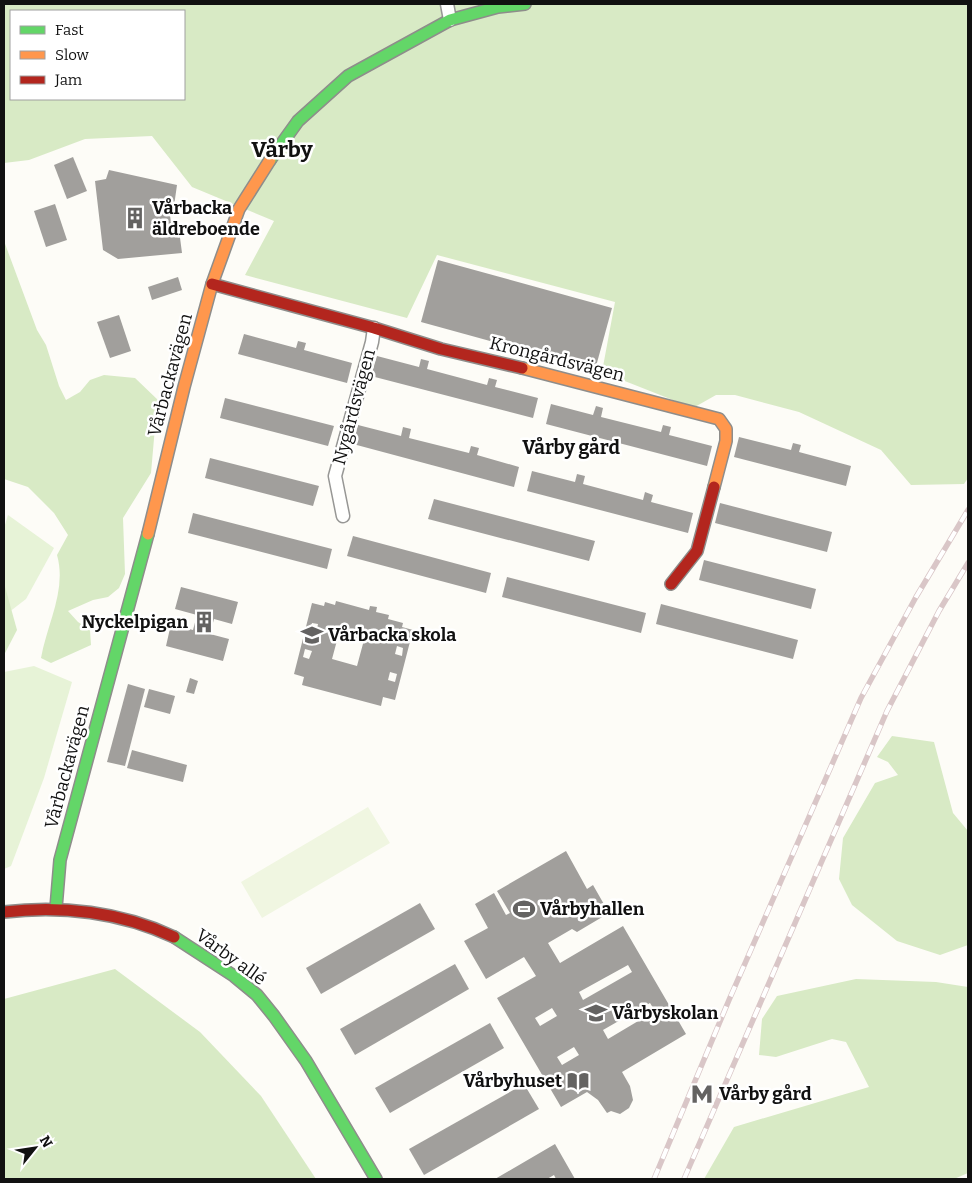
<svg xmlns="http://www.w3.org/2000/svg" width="972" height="1183" viewBox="0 0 972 1183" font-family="Bitter,serif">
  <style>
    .green { fill: #e7f3d7 }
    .forest { fill: #d8eac5; fill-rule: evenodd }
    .pitch { fill: #f0f6e1 }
    .building { fill: #a19f9c; fill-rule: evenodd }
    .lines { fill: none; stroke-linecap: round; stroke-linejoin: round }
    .street-casing { stroke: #979795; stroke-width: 15 }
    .fast-casing { stroke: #8e8d8b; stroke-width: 14 }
    .slow-casing { stroke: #8e8d8b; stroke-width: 14 }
    .jam-casing { stroke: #8e8d8b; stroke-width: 14 }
    .street { stroke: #fffffe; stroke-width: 12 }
    .fast { stroke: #63d668; stroke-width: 11 }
    .slow { stroke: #ff974d; stroke-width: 11 }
    .jam { stroke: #b3261e; stroke-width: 11 }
    .rail-casing { stroke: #d9c6c7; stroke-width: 5.5 }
    .rail { stroke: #fff; stroke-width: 4; stroke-dasharray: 11; stroke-linecap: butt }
    .labels { text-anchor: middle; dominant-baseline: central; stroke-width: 5; stroke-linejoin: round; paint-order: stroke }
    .poi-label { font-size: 18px; font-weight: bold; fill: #111; stroke: #fff; text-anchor: start }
    .street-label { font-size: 18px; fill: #111; stroke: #fff }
    .neighbourhood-label { font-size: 19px; font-weight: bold; fill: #111; stroke: #fff }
    .district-label { font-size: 22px; font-weight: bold; fill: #111; stroke: #fff }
  </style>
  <rect width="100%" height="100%" fill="#fdfcf7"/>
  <g class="green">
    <path d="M8,515L54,548L26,599L4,616V528Z"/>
    <path d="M34,666L72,682L44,778L11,866L4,869V672Z"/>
  </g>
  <g class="forest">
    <path d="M4,4H968V478L964,484L911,485L881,450L799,412L735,395H716L693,408L602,372L615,302L437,255L407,318L245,275L274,221L192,187L152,136L85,139L29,160L4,163ZM11,11H184V99H11Z"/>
    <path d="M4,241L37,330L46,345L59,386L66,400L80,392L90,380L104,375L135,378L159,401L156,416L151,473L123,518L125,574L119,588L108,597L93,600L68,611L78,622L90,630L91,645L51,663L41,658C47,624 67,590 57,555L68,535L54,513L28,487L4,479Z"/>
    <path d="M4,583L17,630L4,655Z"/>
    <path d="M892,736L934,742L953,813L968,831V945L940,955L897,941L852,905L839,879L843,838L875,783L898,775L888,762L877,757Z"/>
    <path d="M115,969L200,1032L261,1096L316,1179H4V999Z"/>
    <path d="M856,979L936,982L968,987V1173L954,1179H704L734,1127L869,1087L846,1042L832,1039L776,1057L759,1055L762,1019L777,996Z"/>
  </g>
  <path class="pitch" d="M368,807L390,843L262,918L241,882Z"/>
  <g class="building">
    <path d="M73,157L87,191L67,199L54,165Z"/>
    <path d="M109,170L177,185L174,206L169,207L172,231L179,230L182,253L118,259L103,250L95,181L106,179Z"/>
    <path d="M55,204L67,240L46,247L34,211Z"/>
    <path d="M438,260L612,308L595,370L421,322Z"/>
    <path d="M178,277L182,290L152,300L148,287Z"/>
    <path d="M119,315L131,351L110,358L97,322Z"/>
    <path d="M244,334L296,348L298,341L306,343L304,350L352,363L347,383L238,354Z"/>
    <path d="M377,356L419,367L421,359L429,361L427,369L487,385L489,378L497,380L495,387L538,398L533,418L371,376Z"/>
    <path d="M225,398L334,426L328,446L220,418Z"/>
    <path d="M551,404L593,415L596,406L603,408L601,417L661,432L663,425L671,427L669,435L712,446L707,466L546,424Z"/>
    <path d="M358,425L401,436L403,427L411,429L409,438L469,453L471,446L479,448L477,455L519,467L514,487L353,444Z"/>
    <path d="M739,437L791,450L793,443L801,445L799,452L851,466L846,486L734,457Z"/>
    <path d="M210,458L319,486L313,506L205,478Z"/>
    <path d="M532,471L575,482L577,474L585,476L583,484L643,500L645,492L653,495L651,502L693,513L688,533L527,491Z"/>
    <path d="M434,499L595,541L589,561L428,519Z"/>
    <path d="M720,503L832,532L827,552L715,523Z"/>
    <path d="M193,513L332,549L327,569L188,533Z"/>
    <path d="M353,536L491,573L486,593L347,556Z"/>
    <path d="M704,560L816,589L811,609L699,580Z"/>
    <path d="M507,577L646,613L641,633L502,597Z"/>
    <path d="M181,587L238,602L232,624L214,619L210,634L229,639L223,661L166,646L171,624L193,630L197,615L175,609Z"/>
    <path d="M336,601L369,610L370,606L377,607L376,612L389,615L388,619L403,623L402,627L413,630L395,700L383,697L381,706L302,685L304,677L294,674L312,603L324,606L325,602L335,605ZM312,623L318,624L316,633L310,631ZM339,633L364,640L357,666L332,659ZM397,646L403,648L402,656L395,654ZM305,649L312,651L309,659L303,657ZM390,672L397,674L395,682L388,680Z"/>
    <path d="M661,604L798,640L793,659L656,624Z"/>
    <path d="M190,678L198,681L194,694L186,692Z"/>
    <path d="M128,684L145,689L125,766L107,762Z"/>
    <path d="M149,689L175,696L170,714L144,707Z"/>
    <path d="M132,750L187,765L183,782L127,768Z"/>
    <path d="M566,851L587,889L593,885L609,913L577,932L572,929L548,943L560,963L623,926L686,1034L622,1072L630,1086L633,1100L629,1108L620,1114L611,1111L607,1113L598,1100L587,1092L561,1107L497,998L536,976L524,957L486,979L464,941L488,928L475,904L494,893L506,915L510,913L497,891ZM628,965L632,972L583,1000L579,992ZM650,1003L655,1011L608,1039L603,1030ZM552,1008L557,1016L540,1026L535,1018ZM574,1047L579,1055L562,1065L557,1057Z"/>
    <path d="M420,903L435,929L321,994L306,968Z"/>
    <path d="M455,964L469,989L355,1055L340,1029Z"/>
    <path d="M490,1023L504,1048L390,1113L375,1088Z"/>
    <path d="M524,1084L539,1109L424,1175L409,1149Z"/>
    <path d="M555,1144L575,1179H556L554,1175L547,1179H495Z"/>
  </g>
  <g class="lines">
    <g class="street-casing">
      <g id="street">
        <path d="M447,4L450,20"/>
        <path d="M343,516L335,476L372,342L374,328"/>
      </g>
    </g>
    <g class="fast-casing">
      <g id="fast">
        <path d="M270,160L298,121L348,76L450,20L498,7L525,4"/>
        <path d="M56,908L60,860L148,534"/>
        <path d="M174,937L234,976L257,995L274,1016L306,1061L376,1179"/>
      </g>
    </g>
    <g class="slow-casing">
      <g id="slow">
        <path d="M522,368L719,419L726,429V441L714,487"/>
        <path d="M148,534L184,387L212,284L239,209L270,160"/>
      </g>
    </g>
    <g class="jam-casing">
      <g id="jam">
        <path d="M212,284L374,328L441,349L522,368"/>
        <path d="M671,584L697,551L714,487"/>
        <path d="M4,912C61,905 121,912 174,937"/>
      </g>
    </g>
    <use href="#street" class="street"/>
    <use href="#fast" class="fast"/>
    <use href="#slow" class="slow"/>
    <use href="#jam" class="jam"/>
    <g class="rail-casing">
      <g id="rail">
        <path d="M654,1179L729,1000L861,698L916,597L968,510"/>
        <path d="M684,1179L887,711L939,611L968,563"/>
      </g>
    </g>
    <use href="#rail" class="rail"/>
  </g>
  <defs>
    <g id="building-bare" transform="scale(1.725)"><path d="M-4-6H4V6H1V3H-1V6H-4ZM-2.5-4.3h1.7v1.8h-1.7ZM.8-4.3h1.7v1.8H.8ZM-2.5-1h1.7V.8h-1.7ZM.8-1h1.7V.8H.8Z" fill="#646362" stroke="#fff" stroke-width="2.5" paint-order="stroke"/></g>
    <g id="school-bare" transform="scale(1.725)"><path d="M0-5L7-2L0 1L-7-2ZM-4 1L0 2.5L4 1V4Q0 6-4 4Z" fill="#646362" stroke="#fff" stroke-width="2.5" paint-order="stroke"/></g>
    <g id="stadium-bare" transform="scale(1.725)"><path d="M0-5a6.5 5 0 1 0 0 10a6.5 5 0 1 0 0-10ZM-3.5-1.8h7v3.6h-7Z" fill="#646362" stroke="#fff" stroke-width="2.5" paint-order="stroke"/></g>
    <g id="library-bare" transform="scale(1.725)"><path d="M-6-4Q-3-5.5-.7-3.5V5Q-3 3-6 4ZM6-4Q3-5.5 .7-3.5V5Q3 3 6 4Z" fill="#646362" stroke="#fff" stroke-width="2.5" paint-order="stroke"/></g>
    <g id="metro-bare" transform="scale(1.725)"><path d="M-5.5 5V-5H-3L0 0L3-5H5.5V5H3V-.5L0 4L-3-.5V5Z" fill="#646362" stroke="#fff" stroke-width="2.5" paint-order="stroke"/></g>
  </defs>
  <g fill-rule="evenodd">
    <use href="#building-bare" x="135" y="218"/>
    <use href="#building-bare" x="204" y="622"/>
    <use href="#school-bare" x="312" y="635"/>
    <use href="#stadium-bare" x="524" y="909"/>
    <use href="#school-bare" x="596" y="1013"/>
    <use href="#library-bare" x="578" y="1081"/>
    <use href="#metro-bare" x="702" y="1094"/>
  </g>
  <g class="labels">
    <g class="poi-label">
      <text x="152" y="208">Vårbacka<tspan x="152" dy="21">äldreboende</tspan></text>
      <text x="188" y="622" text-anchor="end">Nyckelpigan</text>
      <text x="328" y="635">Vårbacka skola</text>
      <text x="540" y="909">Vårbyhallen</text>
      <text x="612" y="1013">Vårbyskolan</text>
      <text x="562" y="1081" text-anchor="end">Vårbyhuset</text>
      <text x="719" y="1094">Vårby gård</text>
    </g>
    <g class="street-label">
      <text transform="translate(557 359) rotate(14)">Krongårdsvägen</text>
      <text transform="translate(170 375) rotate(-75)">Vårbackavägen</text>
      <text transform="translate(354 407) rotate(-75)">Nygårdsvägen</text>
      <text transform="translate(67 767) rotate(-75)">Vårbackavägen</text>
      <text transform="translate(231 957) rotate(36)">Vårby allé</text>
    </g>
    <g class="neighbourhood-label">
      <text x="571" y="447">Vårby gård</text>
    </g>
    <g class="district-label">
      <text x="282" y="149">Vårby</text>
    </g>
  </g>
  <rect width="972" height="1183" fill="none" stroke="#111111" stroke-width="10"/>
  <rect x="10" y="10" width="175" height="90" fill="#ffffff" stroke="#a0a0a0"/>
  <rect x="20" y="26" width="25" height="8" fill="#63d668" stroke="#a0a0a0"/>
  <text x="55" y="35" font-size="15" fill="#111111">Fast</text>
  <rect x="20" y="51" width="25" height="8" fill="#ff974d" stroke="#a0a0a0"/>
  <text x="55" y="60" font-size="15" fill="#111111">Slow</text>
  <rect x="20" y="76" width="25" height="8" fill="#b3261e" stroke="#a0a0a0"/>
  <text x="55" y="85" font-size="15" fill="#111111">Jam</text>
  <g transform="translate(35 1148) rotate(60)" stroke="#ffffff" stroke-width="4" paint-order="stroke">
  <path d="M0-4L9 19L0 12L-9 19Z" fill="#111111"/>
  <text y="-8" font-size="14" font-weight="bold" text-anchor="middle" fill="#111111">N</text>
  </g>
</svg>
